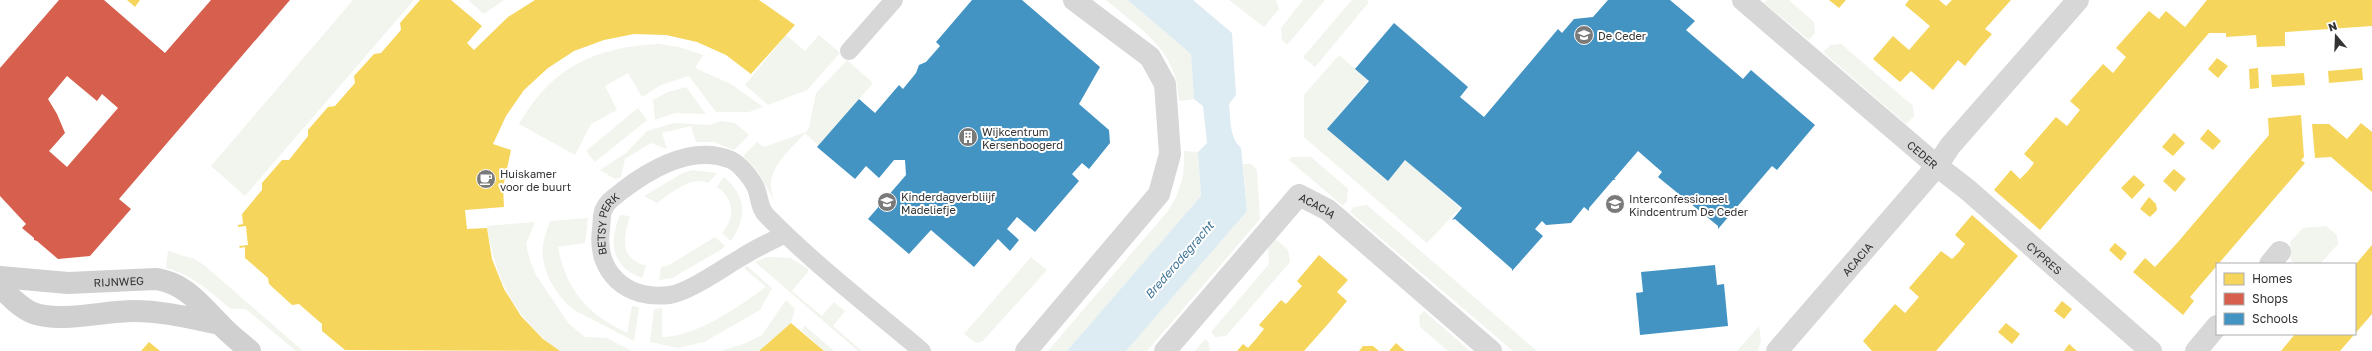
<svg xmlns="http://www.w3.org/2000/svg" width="2372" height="351" viewBox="0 0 2372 351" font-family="'Golos Text',sans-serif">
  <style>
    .green { fill: #f1f5ed }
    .water { fill: #ddebf3 }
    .homes { fill: #f6d55c }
    .shops { fill: #d6604d; fill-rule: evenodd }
    .schools { fill: #4393c3 }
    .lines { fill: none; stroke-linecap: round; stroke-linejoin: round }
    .lane { stroke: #d7d7d7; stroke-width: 18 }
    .street { stroke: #d7d7d7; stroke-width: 22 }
    .secondary { stroke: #d0d0d0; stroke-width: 22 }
    .labels { text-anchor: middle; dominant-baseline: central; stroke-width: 4; stroke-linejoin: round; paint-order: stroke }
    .poi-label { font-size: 11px; fill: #333; stroke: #fff; text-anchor: start }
    .street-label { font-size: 11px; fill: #333; stroke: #fff }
    .water-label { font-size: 12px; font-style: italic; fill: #3f7597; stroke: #fff }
  </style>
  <rect width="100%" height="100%" fill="#fff"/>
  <g class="green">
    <path d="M353,0H414L245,196L211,166Z"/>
    <path d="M468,0H504L484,14Z"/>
    <path d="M1106,0H1128L1191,54L1194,99L1179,101C1177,49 1142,31 1106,0Z"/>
    <path d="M1229,0H1276L1279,9L1264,27Z"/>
    <path d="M1303,0H1325L1287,45L1282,40L1281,28Z"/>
    <path d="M1352,0H1367L1369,2L1315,67L1303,57Z"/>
    <path d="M1767,0H1789L1814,22L1815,33L1809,40L1764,3Z"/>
    <path d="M786,35L805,51L819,35L840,53L807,90L768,105L745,85Z"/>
    <path d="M659,44L679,47L703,55L695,68L731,84L763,107L749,112H716L689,76L661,85L642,97L628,73L605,86L617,110L591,124L575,155L519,124C552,67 595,47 659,44Z"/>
    <path d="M1841,44L1913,106L1914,116L1906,124L1823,52L1831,45Z"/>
    <path d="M1339,55L1368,80L1328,128L1387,180L1406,160L1460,208L1427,243L1304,137V95Z"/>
    <path d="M847,60L873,83L819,146L805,133C785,156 759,174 777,206L757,170L743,156L757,142L764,147L806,132L809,128L816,93Z"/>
    <path d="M686,87L706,114L675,113L655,120L653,100L668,92Z"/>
    <path d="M638,108L647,120L595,162L586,151Z"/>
    <path d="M720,121L735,123L749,135L734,150L714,142H696L691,126L662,133L667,149L651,143L625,159L621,177L615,179L600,170L626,153L647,131L674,123L710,125Z"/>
    <path d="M1184,151L1198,152L1201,196L1067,351H1048L1168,211C1181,191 1185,175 1184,151Z"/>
    <path d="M1291,157H1311L1348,189L1347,201L1343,206L1289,160Z"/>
    <path d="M1243,164H1251L1257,170L1260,219L1147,351H1126L1247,211Z"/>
    <path d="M692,170L717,173L708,183C692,175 670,194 657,203L644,196L681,174Z"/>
    <path d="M724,177C746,197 748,215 731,241L722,233C736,218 734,198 717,187Z"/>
    <path d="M1367,205L1537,351H1513L1350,212L1354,207Z"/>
    <path d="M620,215L630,216C623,239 619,257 646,266L642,278C612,267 608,243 620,215Z"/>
    <path d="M588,218L585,243L558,247C566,291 588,314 627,333L632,306L639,307L634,341L574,310C556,296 540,269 543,245C544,237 548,228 550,221Z"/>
    <path d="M535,222L526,244L530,261L536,275L569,324L585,337L607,338L632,351C614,351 577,351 561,351C554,349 544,339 539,334C506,301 495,272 487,226Z"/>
    <path d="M2326,226L2337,235L2338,244L2320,264H2296L2291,260L2290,242L2303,228Z"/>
    <path d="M715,237L725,246L722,249L672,278L659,280L661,267L669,265Z"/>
    <path d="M1276,239L1288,250L1290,262L1226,336L1215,337L1211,332L1269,264L1268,248Z"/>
    <path d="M168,251L194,259L204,265L303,351H296L246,309H231C211,292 191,274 166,268Z"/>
    <path d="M767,257L791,258L808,269V272L792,291L822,316L834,302L845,311L833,326L862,351H858L755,262Z"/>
    <path d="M1031,257L1047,270L982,342L976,343L964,334Z"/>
    <path d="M747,266L772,288L760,310L704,342L678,348L650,342L654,309L662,308V337C696,337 739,306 766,287L744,268Z"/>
    <path d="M786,300L795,309L791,323L759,351H721L746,343L762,335Z"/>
    <path d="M1424,311L1470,351H1448L1420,327L1419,316Z"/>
    <path d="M805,326L834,351H824L801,330Z"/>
    <path d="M1759,326L1761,341L1758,351H1737Z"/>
    <path d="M1205,339L1209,343L1210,351H1195Z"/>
  </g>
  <path class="water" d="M1128,0H1193L1232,33L1236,95L1229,104C1231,120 1229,137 1241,148L1247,211L1126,351H1067L1201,196L1198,152L1207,143L1203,106L1194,99L1191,54Z"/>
  <g class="homes">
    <path d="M127,0H140L135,7Z"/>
    <path d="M420,0H451L482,26L467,43L474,50L508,17L535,0H759L795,25L751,74L726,55L697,42L666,35L634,34L604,40L574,51L548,68L524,90L506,116L493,144L511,150L503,187L504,207L465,210L467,229L487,228L492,259L504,289L521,316L543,339L560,351L345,350L322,331V324L299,304L292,305L269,284L268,278L245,258V247L240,248L239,246L248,245L247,237L246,226L238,227V225L243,224L242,214L262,190V183L282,160H289L308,136V130L328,107L335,106L355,83L354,76L374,54L381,53L401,30L400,23Z"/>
    <path d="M1829,0H1846L1839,8Z"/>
    <path d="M1909,0H1939L1946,6L1952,0H2011L1985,29L1992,34L1978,50L1965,66L1958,60L1933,90L1911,71L1900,82L1873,59L1893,36L1909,50L1930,26L1905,5Z"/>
    <path d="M2207,0H2372V26L2285,32V46L2257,47L2256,35L2226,37V33H2209L2040,230L1994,190L2011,170L2020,179L2028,171L2034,163L2024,154L2056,117L2067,126L2080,110L2070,101L2103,64L2113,73L2126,57L2116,48L2149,11L2159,19L2166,11L2185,27Z"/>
    <path d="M2217,58L2228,66L2218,78L2208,69Z"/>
    <path d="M2258,68L2259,88L2250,89L2249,69Z"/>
    <path d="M2362,68L2363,80L2329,83L2328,71Z"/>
    <path d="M2304,73L2305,85L2272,87L2271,75Z"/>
    <path d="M2301,115L2304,157L2301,160L2305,163L2190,297L2194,301L2183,315L2133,272L2145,258L2155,267L2178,242L2269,135L2268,118Z"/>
    <path d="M2361,123L2372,132V192L2331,157L2315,158L2312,124H2329L2347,139Z"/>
    <path d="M2208,129L2221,141L2213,150L2200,139Z"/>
    <path d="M2174,133L2185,143L2173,156L2162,147Z"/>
    <path d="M2174,169L2186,179L2175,192L2163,181Z"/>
    <path d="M2134,175L2145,185L2132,199L2121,188Z"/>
    <path d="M2149,197L2156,204L2157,210L2150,217L2140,209Z"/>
    <path d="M1972,215L2018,256L1936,351H1872L1863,341L1895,304L1905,313L1919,297L1909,288L1941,251L1952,259L1959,252L1965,244L1955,235Z"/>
    <path d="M2115,243L2127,253L2121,261L2109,250Z"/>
    <path d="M2372,245V314L2340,351H2281L2295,334H2355V265Z"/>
    <path d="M1319,255L1348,280L1337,292L1347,301L1328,324L1304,351H1237L1243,344L1248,348L1256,339L1264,329L1259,325L1281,300L1286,304L1302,286L1297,281Z"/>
    <path d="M2062,301L2072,309L2064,319L2054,311Z"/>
    <path d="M791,323L798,329L824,351H759Z"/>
    <path d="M2006,323L2020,334L2012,344L1998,332Z"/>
    <path d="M149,342L160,351H141Z"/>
    <path d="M1396,343L1405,351H1389Z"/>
    <path d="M2069,344L2077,351H2064Z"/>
    <path d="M1363,346H1373L1379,351H1359Z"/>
  </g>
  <path class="shops" d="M59,0H104L165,53L211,0H290L119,199L131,209L90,256L58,259L37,241L34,240V238L22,228L26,224L0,196V68ZM67,76L97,101L102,94L118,108L67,167L49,151L65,133L57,114L48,99Z"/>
  <g class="schools">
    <path d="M972,0H1022L1100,67L1079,104L1109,130L1110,143L1089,169L1082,163L1072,174L1079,181L1035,232L1017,217L1007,229L1019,240L1010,251L998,239L974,267L931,230L909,254L868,219L906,175L905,160H894L879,178L866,166L855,179L817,147L859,99L875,113L899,85L903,89L916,73L919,65L926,62L940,46L936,42Z"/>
    <path d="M1608,0H1670L1695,21L1686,30L1743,79L1751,70L1815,125L1777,170L1772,166L1718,229V226L1658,177L1662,172L1638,151L1614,179L1616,180H1613L1589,208V211L1584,207L1571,223L1546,225L1542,221L1535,229L1543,236L1512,271V269L1455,219L1452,220L1462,208L1405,160L1388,181L1327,129L1369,81L1355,69L1394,23L1468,87L1460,97L1484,117L1558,29L1562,33L1574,19L1593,17Z"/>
    <path d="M1715,265L1717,285L1724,284L1728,326L1640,335L1636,293L1643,292L1641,272Z"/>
  </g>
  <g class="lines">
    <g class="lane">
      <path d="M849,51L894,0"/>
      <path id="s1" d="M785,234C770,242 756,248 742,257C724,267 690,292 669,295C627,300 595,273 601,229C602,223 601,214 604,209C608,200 616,196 623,190C652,168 693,144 731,160C740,164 752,179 756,188C760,198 759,209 767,216C815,265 870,307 922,351"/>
    </g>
    <g class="street">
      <path id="s2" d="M1743,0L1937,166L1950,146L2078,0"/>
      <path d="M2270,264L2280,252"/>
      <path d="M1026,351L1159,194L1170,154L1165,84L1150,57L1074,0"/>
      <path id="s3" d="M1165,351L1299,195L1328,210L1491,351"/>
      <path id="s4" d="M1777,351L1937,166L1968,190L2151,351"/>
      <path d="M2196,351L2217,326"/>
    </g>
    <g class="secondary">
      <path id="s5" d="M0,277L68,283L156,279C185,283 200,304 220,324C229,334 240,342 250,351"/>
      <path d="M0,287C10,296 20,308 33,313C60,323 104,311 133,311C163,311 191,318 220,324"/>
    </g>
  </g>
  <defs>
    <g id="school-disc" transform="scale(1)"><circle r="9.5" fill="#7a7a7a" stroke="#fff"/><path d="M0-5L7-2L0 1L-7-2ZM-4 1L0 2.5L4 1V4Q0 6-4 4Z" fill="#fff"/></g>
    <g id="building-disc" transform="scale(1)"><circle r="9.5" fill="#7a7a7a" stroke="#fff"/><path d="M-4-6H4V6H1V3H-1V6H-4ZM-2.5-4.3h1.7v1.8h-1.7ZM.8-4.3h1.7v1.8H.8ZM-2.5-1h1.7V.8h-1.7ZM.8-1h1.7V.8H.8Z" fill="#fff"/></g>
    <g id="cafe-disc" transform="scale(1)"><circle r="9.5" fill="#7a7a7a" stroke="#fff"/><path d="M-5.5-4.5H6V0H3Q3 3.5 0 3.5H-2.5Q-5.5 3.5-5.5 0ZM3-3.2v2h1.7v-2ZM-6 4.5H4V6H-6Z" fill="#fff"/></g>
  </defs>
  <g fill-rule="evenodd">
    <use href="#school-disc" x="1584" y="35"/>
    <use href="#building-disc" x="968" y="137"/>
    <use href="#cafe-disc" x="486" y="179"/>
    <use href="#school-disc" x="887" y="202"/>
    <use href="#school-disc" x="1615" y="204"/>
  </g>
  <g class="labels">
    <g class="poi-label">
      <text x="1598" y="35">De Ceder</text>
      <text x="982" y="131">Wijkcentrum<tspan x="982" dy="13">Kersenboogerd</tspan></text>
      <text x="500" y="173">Huiskamer<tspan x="500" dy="13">voor de buurt</tspan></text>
      <text x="901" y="196">Kinderdagverbliijf<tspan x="901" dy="13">Madeliefje</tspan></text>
      <text x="1629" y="198">Interconfessioneel<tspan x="1629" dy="13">Kindcentrum De Ceder</tspan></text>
    </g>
    <g class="street-label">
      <text stroke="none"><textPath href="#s2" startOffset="237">CEDER</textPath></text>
      <text stroke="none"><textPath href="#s3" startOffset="227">ACACIA</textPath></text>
      <text stroke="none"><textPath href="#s1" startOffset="250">BETSY PERK</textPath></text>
      <text stroke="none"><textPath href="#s4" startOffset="386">CYPRES</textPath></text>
      <text stroke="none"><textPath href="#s4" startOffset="122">ACACIA</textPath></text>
      <text stroke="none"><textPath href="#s5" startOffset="119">RIJNWEG</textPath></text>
    </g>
    <g class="water-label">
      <text transform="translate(1179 260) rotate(-49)">Brederodegracht</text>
    </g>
  </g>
  <rect x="2216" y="263" width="140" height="72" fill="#ffffff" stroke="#adadad"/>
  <rect x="2224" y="273" width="20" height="12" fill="#f6d55c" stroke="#adadad"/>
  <text x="2252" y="283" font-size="12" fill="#333333">Homes</text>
  <rect x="2224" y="293" width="20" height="12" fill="#d6604d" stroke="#adadad"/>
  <text x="2252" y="303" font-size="12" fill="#333333">Shops</text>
  <rect x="2224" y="313" width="20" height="12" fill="#4393c3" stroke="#adadad"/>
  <text x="2252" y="323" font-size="12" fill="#333333">Schools</text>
  <g transform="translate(2336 36) rotate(341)" stroke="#ffffff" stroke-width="3" paint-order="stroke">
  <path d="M0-3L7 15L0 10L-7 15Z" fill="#333333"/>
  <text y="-6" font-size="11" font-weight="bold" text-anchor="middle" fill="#333333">N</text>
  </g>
</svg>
